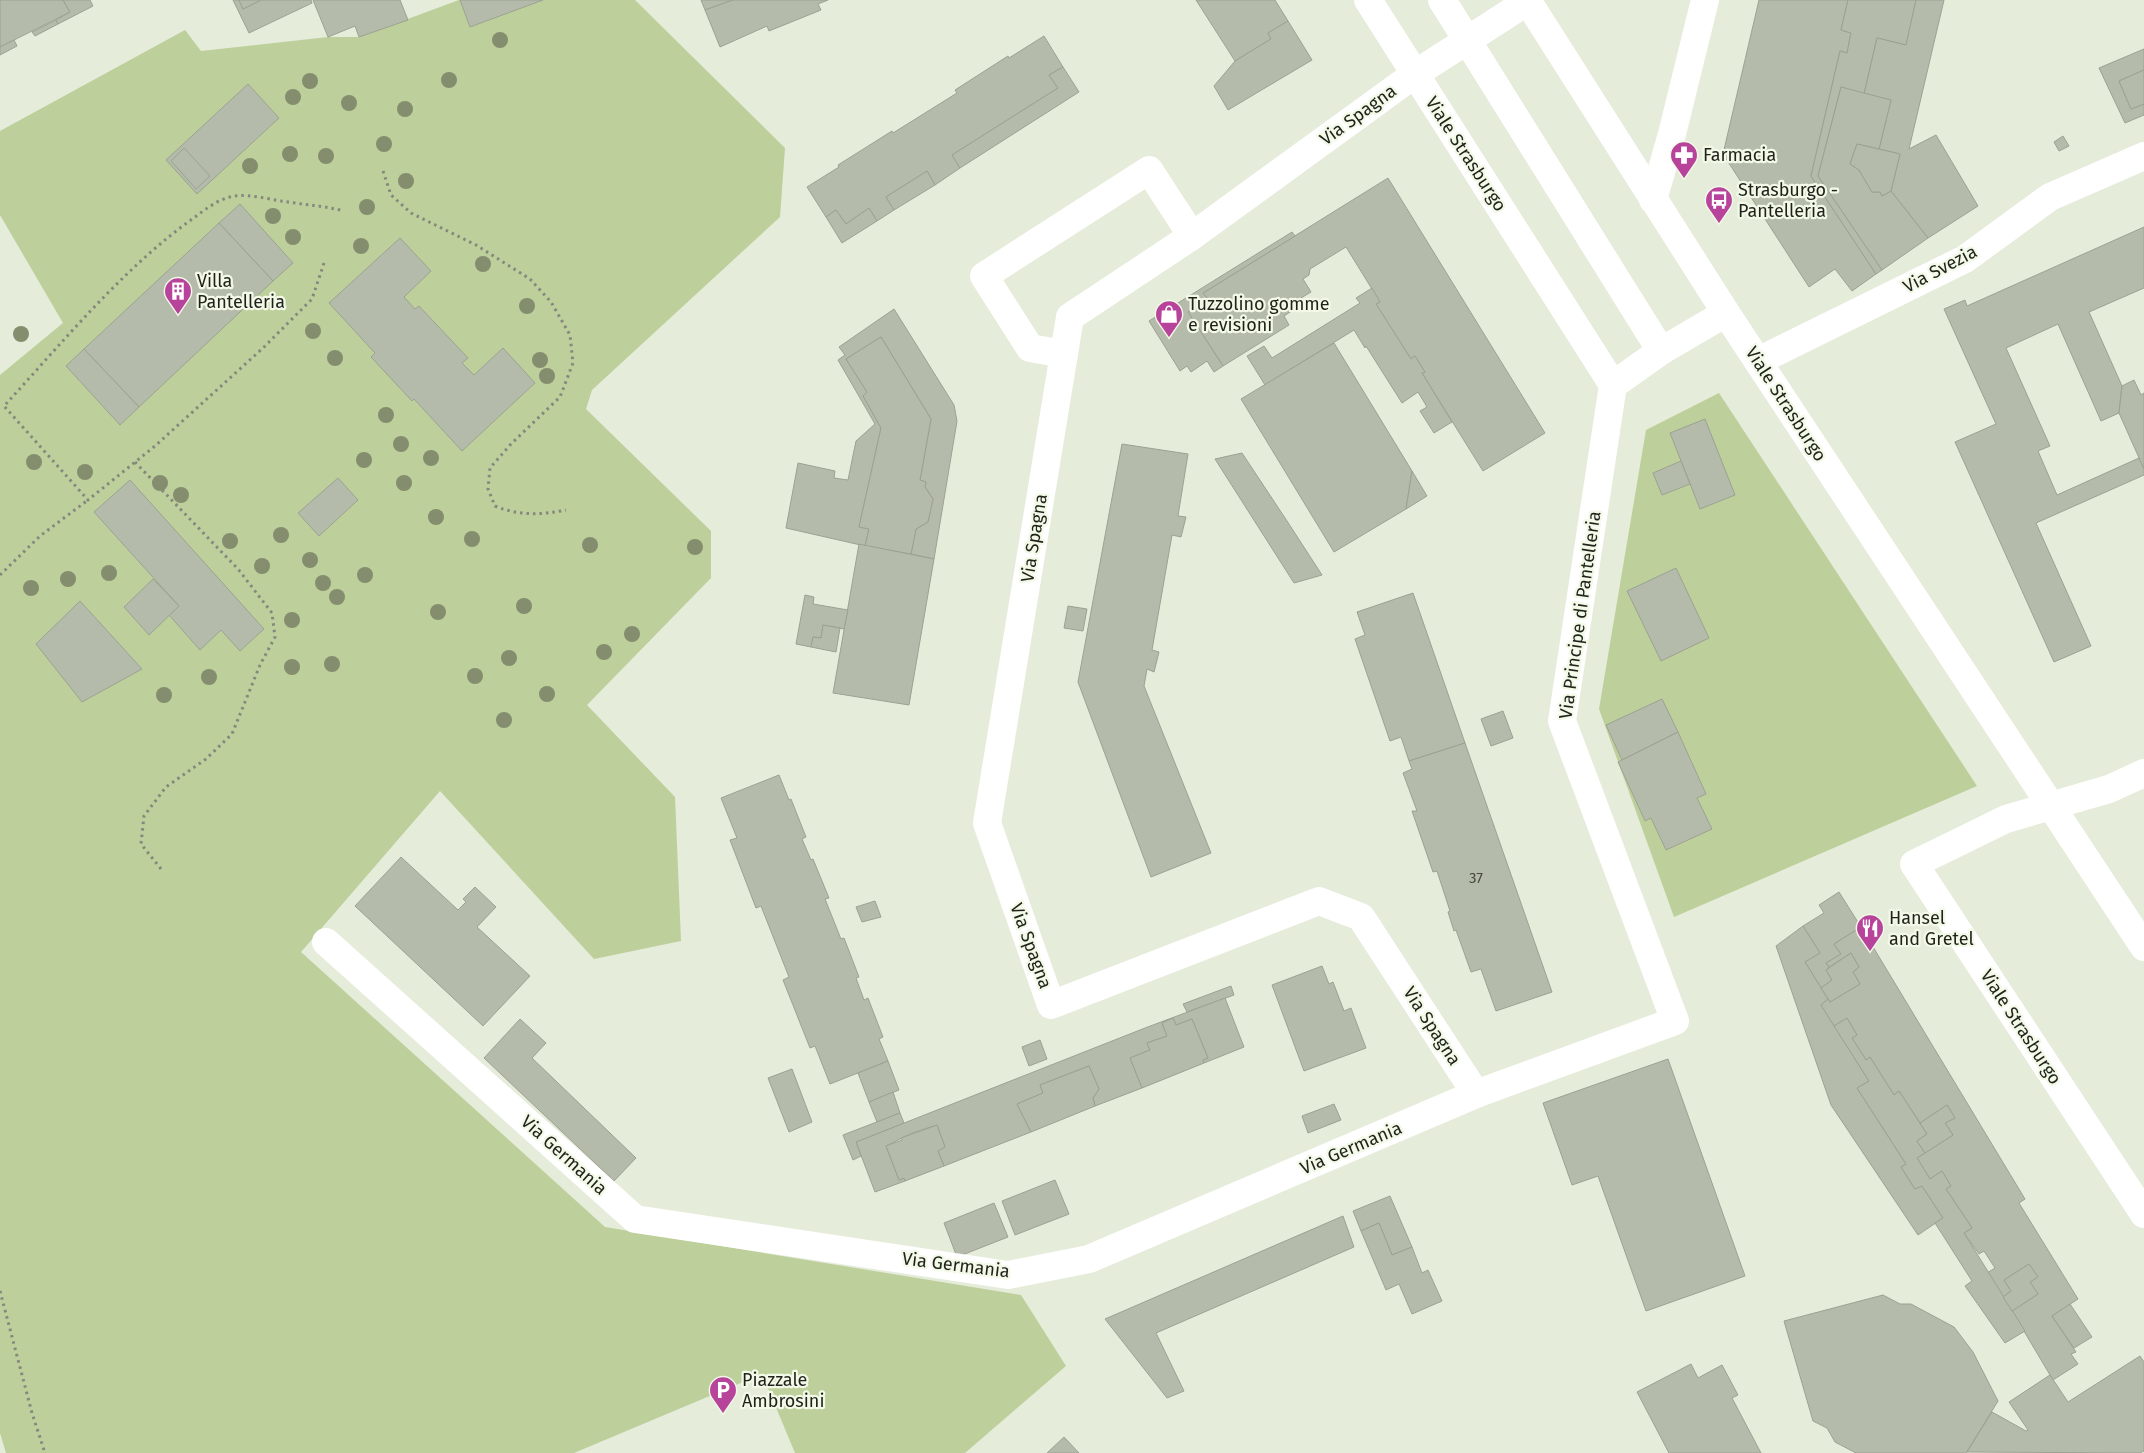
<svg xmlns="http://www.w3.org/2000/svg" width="2144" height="1453" viewBox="0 0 2144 1453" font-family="'Fira Sans',sans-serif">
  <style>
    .green { fill: #bdcf9b }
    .building { fill: #b5bbaa; stroke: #9ca292 }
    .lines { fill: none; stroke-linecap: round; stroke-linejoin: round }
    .path { stroke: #85897d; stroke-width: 3; stroke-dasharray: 2.5 4; stroke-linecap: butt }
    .minor { stroke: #fff; stroke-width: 28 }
    .tertiary { stroke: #fff; stroke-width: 28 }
    .tree { fill: #848d6d }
    .labels { text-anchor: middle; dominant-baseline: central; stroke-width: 4.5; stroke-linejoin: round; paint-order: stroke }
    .number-label { font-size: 15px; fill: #44483f }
    .street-label { font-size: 18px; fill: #1f211b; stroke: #f2f9e7 }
    .poi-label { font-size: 18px; fill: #1f211b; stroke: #f2f9e7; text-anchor: start }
  </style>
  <rect width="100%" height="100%" fill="#e5ecda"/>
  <g class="green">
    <path d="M459,0H635L785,148L780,217L592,390L586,409L711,531V578L587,705L675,797L681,941L594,959L440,791L301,952L605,1227L1021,1295L1066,1366L965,1453H795L762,1374L574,1453H6L0,1433V375L63,323L0,215V131L185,30L201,51L328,37H359Z"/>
    <path d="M1719,393L1977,786L1674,917L1599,709L1646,430Z"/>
  </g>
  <g class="building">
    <path d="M0,0H63L70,12L0,47Z"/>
    <path d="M63,0H90L93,6L58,24L56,20L70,12Z"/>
    <path d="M233,0H239L243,9L261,0H311L312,3L249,33Z"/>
    <path d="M239,0H261L243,9Z"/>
    <path d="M313,0H400L408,20L359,37L355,26L328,37Z"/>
    <path d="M460,0H543L470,27Z"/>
    <path d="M701,0H733L705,10Z"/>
    <path d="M733,0H828L818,4L821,10L769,31L767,26L720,47L705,10Z"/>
    <path d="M1196,0H1275L1288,21L1268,33L1271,39L1235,61Z"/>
    <path d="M1759,0H1848L1841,30L1851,33L1847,53L1840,51L1811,176L1876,274L1852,291L1835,269L1809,287L1723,154Z"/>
    <path d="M1848,0H1916L1906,45L1877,38L1864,94L1841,87L1818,176L1882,270L1876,274L1811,176L1840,51L1847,53L1851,33L1841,30Z"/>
    <path d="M1916,0H1944L1909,149L1936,135L1978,206L1928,238L1891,191L1900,154L1879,149L1891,100L1864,94L1877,38L1906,45Z"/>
    <path d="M56,20L58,24L35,36L32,32Z"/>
    <path d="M1288,21L1312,60L1228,110L1214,86L1235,61L1271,39L1268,33Z"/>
    <path d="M1044,36L1063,67L1049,75L1058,88L952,155L960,168L935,185L927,171L886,197L894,210L877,221L869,208L846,224L836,210L826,217L807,187L839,167L838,165L892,131L893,133L957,93L955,90L1008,56L1009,58Z"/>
    <path d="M14,40L17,46L0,55V47Z"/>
    <path d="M2144,49V70L2119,81L2131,109L2144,104V115L2125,123L2099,68Z"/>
    <path d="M1063,67L1079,92L960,168L952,155L1058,88L1049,75Z"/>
    <path d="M2144,70V104L2131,109L2119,81Z"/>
    <path d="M248,84L279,118L197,194L166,160Z"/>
    <path d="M1841,87L1891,100L1879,149L1857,144L1850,164L1859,170L1872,192H1880L1882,196L1891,191L1928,238L1882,270L1818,176Z"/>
    <path d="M2063,136L2069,146L2059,151L2054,142Z"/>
    <path d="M1857,144L1900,154L1891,191L1882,196L1880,192H1872L1859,170L1850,164Z"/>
    <path d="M184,148L210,176L196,189L171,161Z"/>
    <path d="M927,171L935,185L894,210L886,197Z"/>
    <path d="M1388,178L1545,433L1483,471L1422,373L1425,372L1415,356L1411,359L1376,304L1380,302L1346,247L1310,269L1309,275L1303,279L1311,292L1301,298L1304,303L1284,316L1289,325L1223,366L1188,312L1208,299L1203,293Z"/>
    <path d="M240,204L293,263L273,281L219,223Z"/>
    <path d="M869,208L877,221L842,243L826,217L836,210L846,224Z"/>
    <path d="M219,223L273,281L139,407L84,349Z"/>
    <path d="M2144,227V288L2089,312L2122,386L2119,413L2101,421L2058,324L2006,348L2050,446L2038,451L2057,495L2139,458L2144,469V475L2036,523L2091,646L2054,662L1955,442L1996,424L1944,309L1965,300L1967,306Z"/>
    <path d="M1292,232L1295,236L1203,293L1208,299L1188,312L1223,366L1214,372L1207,361L1191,372L1187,366L1180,371L1149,321Z"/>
    <path d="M400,238L431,271L404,297L415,309L419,306L468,358L462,363L474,375L503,348L535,383L462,451L414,399L412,401L371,357L375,353L329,303Z"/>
    <path d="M1372,288L1380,302L1376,304L1411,359L1415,356L1425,372L1422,373L1452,422L1434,433L1420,411L1427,407L1418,392L1402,403L1366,346L1365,348L1354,330L1265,385L1247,356L1264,346L1272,358L1360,303L1356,298Z"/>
    <path d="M894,309L954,405L957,421L934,559L911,554L916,529L928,522L933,499L925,487L926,482L920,480L931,419L881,337L846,359L867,392L863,396L881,428L859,527L869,529L865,546L786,528L798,463L835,471L834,478L848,480L856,441L875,424L838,360L845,355L839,347Z"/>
    <path d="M881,337L931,419L920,480L926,482L925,487L933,499L928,522L916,529L911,554L865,546L869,529L859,527L881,428L863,396L867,392L846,359Z"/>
    <path d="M1334,343L1412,471L1406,509L1334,552L1241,399Z"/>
    <path d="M84,349L139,407L120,425L66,366Z"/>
    <path d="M2134,380L2141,395L2144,393V469L2119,413L2122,386Z"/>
    <path d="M1705,419L1735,495L1700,509L1670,433Z"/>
    <path d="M1122,444L1188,454L1178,516L1186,517L1181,537L1172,535L1152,650L1159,652L1154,672L1147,669L1144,686L1211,853L1151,877L1078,682Z"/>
    <path d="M1242,453L1287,521L1322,575L1294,583L1215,459Z"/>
    <path d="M1681,461L1690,484L1662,495L1653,473Z"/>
    <path d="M1412,471L1427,496L1406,509Z"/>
    <path d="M338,478L358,500L319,536L298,513Z"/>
    <path d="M130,480L264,629L240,651L221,630L200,650L169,615L179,606L94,512Z"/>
    <path d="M859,544L934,559L909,705L833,693Z"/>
    <path d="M1676,568L1709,638L1661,661L1627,591Z"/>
    <path d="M153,579L179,606L149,635L124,607Z"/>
    <path d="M1413,593L1465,743L1409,761L1401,737L1390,741L1355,639L1365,635L1357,612Z"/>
    <path d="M805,595L814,597L813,604L848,610L844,629L823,625L821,638L813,637L811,647L796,644Z"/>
    <path d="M80,601L142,669L82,702L36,644Z"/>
    <path d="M1068,606L1087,609L1083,631L1064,628Z"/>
    <path d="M823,625L840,628L836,652L811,647L813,637L821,638Z"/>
    <path d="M1662,699L1678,732L1622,760L1606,725Z"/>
    <path d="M1503,711L1513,738L1491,746L1481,719Z"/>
    <path d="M1678,732L1706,794L1697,798L1712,829L1666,850L1651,818L1645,821L1618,762Z"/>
    <path d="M1465,743L1552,992L1496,1011L1481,969L1471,972L1456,930L1454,931L1448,912L1450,911L1437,871L1433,872L1412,811H1417L1403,773L1412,769L1409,761Z"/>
    <path d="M779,775L789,800L791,799L806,837L802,839L811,860L813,859L829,898L825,899L841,939L844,938L859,977L856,978L864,1000L868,998L883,1037L879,1039L888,1061L830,1084L815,1046L810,1048L783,980L789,977L761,906L756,908L730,840L737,838L721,798Z"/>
    <path d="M401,857L458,910L466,902L463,899L475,887L496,907L477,927L530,976L483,1026L355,906Z"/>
    <path d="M1839,892L1861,927L1834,944L1841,954L1826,963L1829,967L1826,970L1832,980L1821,988L1805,962L1820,953L1803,926L1824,913L1819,905Z"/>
    <path d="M875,901L881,917L862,922L856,907Z"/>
    <path d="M1803,926L1820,953L1805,962L1828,999L1821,1005L1869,1081L1857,1088L1906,1164L1901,1167L1915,1189L1922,1186L1943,1218L1918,1235L1831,1105L1776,946Z"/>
    <path d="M1861,927L2025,1199L2019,1203L2078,1299L2052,1316L2076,1352L2071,1354L2078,1364L2053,1380L2012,1311L2038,1294L2030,1282L2038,1277L2029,1264L2004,1280L2011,1291L2003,1297L1987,1273L1995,1268L1984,1251L1979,1254L1964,1233L1972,1228L1946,1189L1951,1186L1942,1171L1930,1179L1917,1158L1953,1135L1945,1123L1955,1118L1947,1105L1920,1123L1899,1091L1894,1095L1870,1057L1866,1060L1852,1038L1857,1035L1847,1018L1834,1026L1821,1005L1828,999L1830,1002L1860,984L1853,972L1859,967L1851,953L1829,967L1826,963L1841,954L1834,944Z"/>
    <path d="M1851,953L1859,967L1853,972L1860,984L1830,1002L1821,988L1832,980L1826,970Z"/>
    <path d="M1322,966L1329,984L1333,982L1344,1011L1351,1008L1366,1048L1304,1071L1272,985Z"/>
    <path d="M1231,986L1234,995L1187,1012L1183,1004Z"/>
    <path d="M1225,998L1244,1047L1204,1063L1203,1060L1208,1058L1192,1019L1176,1025L1173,1018L1162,1023L1167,1036L1147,1043L1150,1050L1130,1058L1142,1088L1095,1106L1093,1098L1099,1089L1089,1066L1040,1085L1043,1093L1017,1104L1031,1132L944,1166L938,1151L945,1147L937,1125L912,1133L886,1146L899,1180L904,1178L905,1181L875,1192L856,1142L1145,1028Z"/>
    <path d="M1173,1018L1176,1025L1192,1019L1208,1058L1203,1060L1204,1063L1142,1088L1130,1058L1150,1050L1147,1043L1167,1036L1162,1023Z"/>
    <path d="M1847,1018L1857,1035L1852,1038L1866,1060L1870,1057L1894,1095L1899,1091L1927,1134L1917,1141L1925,1153L1917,1158L1930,1179L1942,1171L1951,1186L1946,1189L1972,1228L1964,1233L2025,1331L2005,1343L1965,1286L1972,1281L1935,1223L1943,1218L1922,1186L1915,1189L1901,1167L1906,1164L1857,1088L1869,1081L1834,1026Z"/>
    <path d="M520,1019L546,1043L532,1058L636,1158L614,1181L484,1058Z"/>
    <path d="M1040,1040L1047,1059L1029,1066L1022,1047Z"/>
    <path d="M1668,1059L1745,1276L1646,1311L1598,1176L1572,1185L1543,1103Z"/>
    <path d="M888,1061L899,1090L869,1102L858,1073Z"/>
    <path d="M1089,1066L1099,1089L1093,1098L1095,1106L1031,1132L1017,1104L1043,1093L1040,1085Z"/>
    <path d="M792,1069L812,1122L789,1132L768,1078Z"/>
    <path d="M893,1092L900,1113L877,1122L869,1102Z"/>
    <path d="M1334,1104L1341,1120L1308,1133L1302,1116Z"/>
    <path d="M1947,1105L1955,1118L1945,1123L1953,1135L1925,1153L1917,1141L1927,1134L1920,1123Z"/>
    <path d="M900,1113L904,1123L856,1142L861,1156L853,1160L843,1135Z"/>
    <path d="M937,1125L945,1147L938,1151L944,1166L905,1181L904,1178L899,1180L886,1146L902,1140L901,1138Z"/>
    <path d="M1055,1180L1069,1214L1015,1235L1002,1201Z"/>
    <path d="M1390,1196L1412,1247L1392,1255L1379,1223L1361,1231L1353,1211Z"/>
    <path d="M994,1203L1008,1237L957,1257L944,1223Z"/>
    <path d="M1343,1216L1354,1247L1156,1333L1184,1391L1167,1398L1105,1319Z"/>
    <path d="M1379,1223L1392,1255L1412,1247L1422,1273L1428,1270L1442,1301L1412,1314L1399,1284L1386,1290L1361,1231Z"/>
    <path d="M2029,1264L2038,1277L2030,1282L2038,1294L2012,1311L2003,1297L2011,1291L2004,1280Z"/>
    <path d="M1883,1295L1900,1304H1911L1954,1327L1973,1352L1998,1401L1966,1453H1856L1835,1442L1827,1428L1813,1421L1784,1321Z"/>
    <path d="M2070,1304L2092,1337L2074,1348L2052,1316Z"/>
    <path d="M2140,1356L2144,1362V1451L2140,1453L1967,1452L1992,1412L2026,1431L2028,1430L2009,1402L2050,1375L2068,1402Z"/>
    <path d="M1691,1364L1698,1378L1722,1365L1738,1395L1732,1398L1761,1453H1669L1637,1392Z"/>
    <path d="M1064,1437L1079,1453H1047Z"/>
  </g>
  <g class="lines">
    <g class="path">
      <path d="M383,171L391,195L411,213L476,245L530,279L551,302L570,335L573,363L560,397L511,444L490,468L488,489L495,506C519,516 541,515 566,510"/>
      <path d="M324,263L312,299L263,348L155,446L88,500L4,406C63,342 124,267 195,217C207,208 220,198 235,196C252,194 271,200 288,202C307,205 325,206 344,211"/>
      <path d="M135,462L238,569L272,613L275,637L260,665L232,734L206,759L166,787L144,816L141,844L161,869"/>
      <path d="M0,575L40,536L88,500"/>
      <path d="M0,1291L32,1413L45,1453"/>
    </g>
    <g class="minor">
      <path d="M1368,0L1613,385"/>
      <path d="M1442,0L1661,351"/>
      <path d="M1653,200L1672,134L1705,0"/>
      <path d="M1064,354L1030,348L984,276L1149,170L1192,236"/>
      <path d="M1758,361L1965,259L2050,197L2144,156"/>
      <path d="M2144,773L2109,789L2006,819L1914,864L2144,1214"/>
      <path d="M326,942L635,1219L1008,1275L1089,1259L1476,1094L1675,1021L1562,721L1613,385L1661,351L1726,313"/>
      <path d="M1476,1094L1361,917L1319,901L1051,1005L987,823L1070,317L1192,236L1415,74L1528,1"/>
    </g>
    <path class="tertiary" d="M1527,0L1726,313L2144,947"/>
  </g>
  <g class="tree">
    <circle cx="500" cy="40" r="8"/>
    <circle cx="449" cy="80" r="8"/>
    <circle cx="310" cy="81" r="8"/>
    <circle cx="293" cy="97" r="8"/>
    <circle cx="349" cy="103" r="8"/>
    <circle cx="405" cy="109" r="8"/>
    <circle cx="384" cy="144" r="8"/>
    <circle cx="290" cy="154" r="8"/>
    <circle cx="326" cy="156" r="8"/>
    <circle cx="250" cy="166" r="8"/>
    <circle cx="406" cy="181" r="8"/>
    <circle cx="367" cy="207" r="8"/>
    <circle cx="273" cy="216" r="8"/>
    <circle cx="293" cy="237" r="8"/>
    <circle cx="361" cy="246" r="8"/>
    <circle cx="483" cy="264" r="8"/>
    <circle cx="527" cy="306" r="8"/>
    <circle cx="313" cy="331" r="8"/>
    <circle cx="21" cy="334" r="8"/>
    <circle cx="335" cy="358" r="8"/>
    <circle cx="540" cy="360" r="8"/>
    <circle cx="547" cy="376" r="8"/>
    <circle cx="386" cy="415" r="8"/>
    <circle cx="401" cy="444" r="8"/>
    <circle cx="431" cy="458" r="8"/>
    <circle cx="364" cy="460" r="8"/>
    <circle cx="34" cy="462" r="8"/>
    <circle cx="85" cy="472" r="8"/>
    <circle cx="160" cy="483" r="8"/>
    <circle cx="404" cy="483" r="8"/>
    <circle cx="181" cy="495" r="8"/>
    <circle cx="436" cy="517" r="8"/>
    <circle cx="281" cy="535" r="8"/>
    <circle cx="472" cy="539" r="8"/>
    <circle cx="230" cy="541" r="8"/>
    <circle cx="590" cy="545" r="8"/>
    <circle cx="695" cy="547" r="8"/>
    <circle cx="310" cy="560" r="8"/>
    <circle cx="262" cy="566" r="8"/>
    <circle cx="109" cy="573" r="8"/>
    <circle cx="365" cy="575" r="8"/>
    <circle cx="68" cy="579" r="8"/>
    <circle cx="323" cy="583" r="8"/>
    <circle cx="31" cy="588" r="8"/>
    <circle cx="337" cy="597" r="8"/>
    <circle cx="524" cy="606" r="8"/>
    <circle cx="438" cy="612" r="8"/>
    <circle cx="292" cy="620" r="8"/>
    <circle cx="632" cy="634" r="8"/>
    <circle cx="604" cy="652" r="8"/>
    <circle cx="509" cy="658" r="8"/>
    <circle cx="332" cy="664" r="8"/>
    <circle cx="292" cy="667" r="8"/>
    <circle cx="475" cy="676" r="8"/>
    <circle cx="209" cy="677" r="8"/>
    <circle cx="547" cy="694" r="8"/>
    <circle cx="164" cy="695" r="8"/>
    <circle cx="504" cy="720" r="8"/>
  </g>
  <defs>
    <g id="pharmacy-pin" transform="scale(1.4375)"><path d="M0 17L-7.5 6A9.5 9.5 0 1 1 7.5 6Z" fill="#b7439b" stroke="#f2f9e7"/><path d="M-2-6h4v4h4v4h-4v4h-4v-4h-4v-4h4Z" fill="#fff"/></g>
    <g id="bus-pin" transform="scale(1.4375)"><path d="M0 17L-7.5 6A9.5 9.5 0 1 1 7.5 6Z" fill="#b7439b" stroke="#f2f9e7"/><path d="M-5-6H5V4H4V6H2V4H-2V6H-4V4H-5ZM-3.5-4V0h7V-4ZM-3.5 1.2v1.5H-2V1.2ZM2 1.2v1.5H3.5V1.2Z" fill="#fff"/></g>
    <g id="building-pin" transform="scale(1.4375)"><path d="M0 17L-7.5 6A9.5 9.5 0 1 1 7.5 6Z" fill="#b7439b" stroke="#f2f9e7"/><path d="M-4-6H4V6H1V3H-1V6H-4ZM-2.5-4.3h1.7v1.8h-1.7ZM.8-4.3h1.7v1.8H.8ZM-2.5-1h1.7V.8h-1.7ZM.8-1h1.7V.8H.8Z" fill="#fff"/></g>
    <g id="shop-pin" transform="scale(1.4375)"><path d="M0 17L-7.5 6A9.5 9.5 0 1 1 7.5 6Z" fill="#b7439b" stroke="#f2f9e7"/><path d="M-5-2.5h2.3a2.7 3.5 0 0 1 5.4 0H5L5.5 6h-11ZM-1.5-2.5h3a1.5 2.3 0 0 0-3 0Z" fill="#fff"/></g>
    <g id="restaurant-pin" transform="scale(1.4375)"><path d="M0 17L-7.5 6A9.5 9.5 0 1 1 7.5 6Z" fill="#b7439b" stroke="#f2f9e7"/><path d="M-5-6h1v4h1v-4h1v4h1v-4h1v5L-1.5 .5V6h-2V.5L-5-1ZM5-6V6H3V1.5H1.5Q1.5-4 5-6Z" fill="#fff"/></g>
    <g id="parking-pin" transform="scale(1.4375)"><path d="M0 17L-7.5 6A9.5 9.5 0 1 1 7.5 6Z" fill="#b7439b" stroke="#f2f9e7"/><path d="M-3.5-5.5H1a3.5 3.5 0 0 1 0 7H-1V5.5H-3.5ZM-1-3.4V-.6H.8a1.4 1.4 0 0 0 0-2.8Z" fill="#fff"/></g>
  </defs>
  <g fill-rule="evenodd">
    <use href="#pharmacy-pin" x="1684" y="155"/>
    <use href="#bus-pin" x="1719" y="200"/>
    <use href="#building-pin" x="178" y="291"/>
    <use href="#shop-pin" x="1169" y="314"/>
    <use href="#restaurant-pin" x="1870" y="928"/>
    <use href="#parking-pin" x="723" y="1390"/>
  </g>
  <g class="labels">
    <g class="number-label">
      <text x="1476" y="878">37</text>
    </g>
    <g class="street-label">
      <text transform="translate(1358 115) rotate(-36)">Via Spagna</text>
      <text transform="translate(1466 154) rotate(57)">Viale Strasburgo</text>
      <text transform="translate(1940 269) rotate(-28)">Via Svezia</text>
      <text transform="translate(1786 404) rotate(57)">Viale Strasburgo</text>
      <text transform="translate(1034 538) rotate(-81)">Via Spagna</text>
      <text transform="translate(1580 615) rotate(-82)">Via Principe di Pantelleria</text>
      <text transform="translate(1031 946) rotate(70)">Via Spagna</text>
      <text transform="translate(1432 1026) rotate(57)">Via Spagna</text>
      <text transform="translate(2021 1027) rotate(57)">Viale Strasburgo</text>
      <text transform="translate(1351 1148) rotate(-23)">Via Germania</text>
      <text transform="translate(564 1155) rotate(42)">Via Germania</text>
      <text transform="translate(956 1265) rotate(7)">Via Germania</text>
    </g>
    <g class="poi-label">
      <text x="1703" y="155">Farmacia</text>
      <text x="1738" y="190">Strasburgo -<tspan x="1738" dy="21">Pantelleria</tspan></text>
      <text x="197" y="281">Villa<tspan x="197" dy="21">Pantelleria</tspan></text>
      <text x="1188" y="304">Tuzzolino gomme<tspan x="1188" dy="21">e revisioni</tspan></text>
      <text x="1889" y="918">Hansel<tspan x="1889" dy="21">and Gretel</tspan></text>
      <text x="742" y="1380">Piazzale<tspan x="742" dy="21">Ambrosini</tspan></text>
    </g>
  </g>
</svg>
